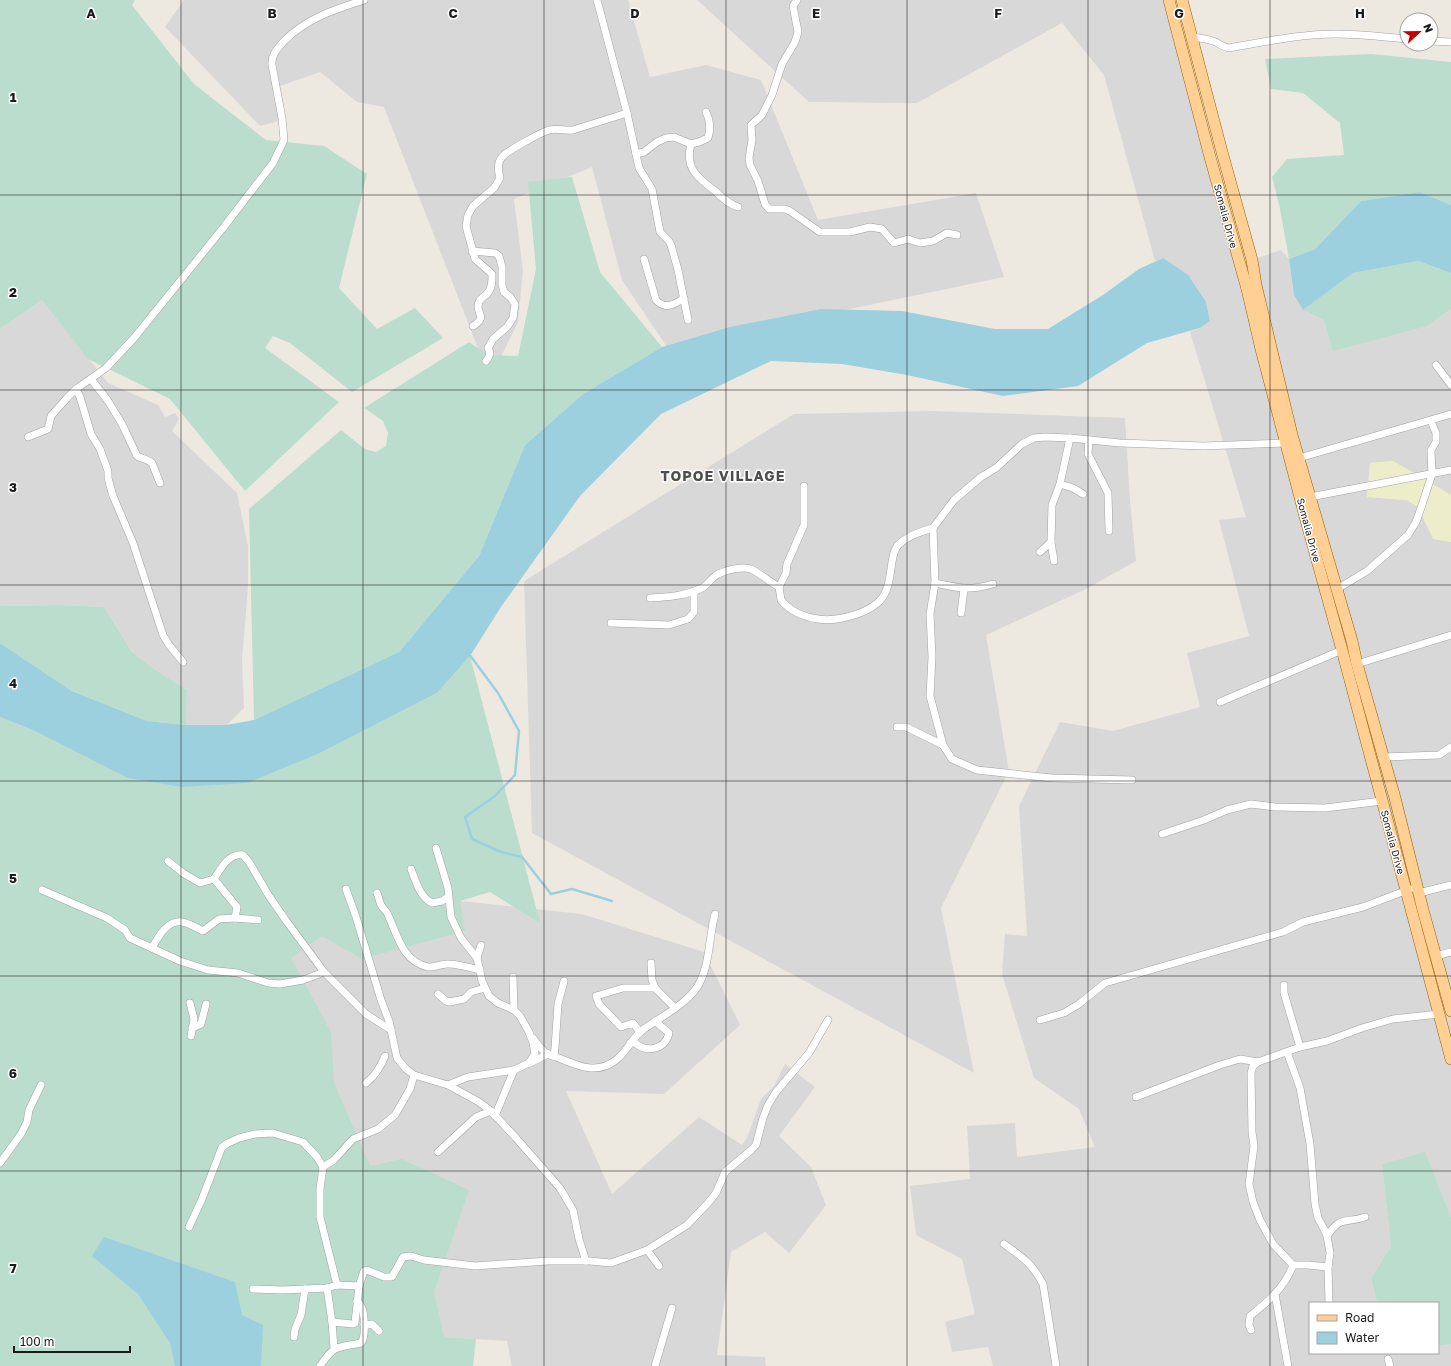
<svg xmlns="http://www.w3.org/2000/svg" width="1451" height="1366" viewBox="0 0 1451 1366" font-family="'Golos Text',sans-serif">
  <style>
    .residential { fill: #d9d8d8 }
    .farmland { fill: #eceec9 }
    .wetland { fill: #bbddcd }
    .water { fill: #9cd0df }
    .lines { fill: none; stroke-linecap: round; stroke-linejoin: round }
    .stream { stroke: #9cd0df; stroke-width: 2.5 }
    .minor-casing { stroke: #a2a2a2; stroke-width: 8 }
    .primary-casing { stroke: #926000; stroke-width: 12 }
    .minor { stroke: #fff; stroke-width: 7 }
    .primary { stroke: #ffcf93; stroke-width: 11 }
    .grid { fill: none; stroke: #1b1b1b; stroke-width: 1; stroke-opacity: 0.55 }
    .labels { text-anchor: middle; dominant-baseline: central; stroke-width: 3; stroke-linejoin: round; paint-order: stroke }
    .street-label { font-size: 10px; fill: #1b1b1b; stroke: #fff }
    .district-label { font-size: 14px; font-weight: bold; letter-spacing: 1px; fill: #4e4e4e; stroke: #fff }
    .grid-label { font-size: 13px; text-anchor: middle; font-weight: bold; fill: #1b1b1b; stroke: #fff; stroke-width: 3; stroke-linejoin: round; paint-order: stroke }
  </style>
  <rect width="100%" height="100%" fill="#eee9e0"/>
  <g class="residential">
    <path d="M184,0H628L650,77L706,65L761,80L818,220L976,193L1004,277L667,347L622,280L592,167L514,199L523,270L518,322L490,379L384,107L357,102L320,72L280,86L286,119L260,126L165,27Z"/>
    <path d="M697,0H1163L1240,264L1281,250L1289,259L1294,295L1303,310L1324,320L1427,326L1451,309V495L1393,461L1370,463L1368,497L1407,500L1418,507L1433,538L1451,542V1217L1425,1153L1382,1164L1391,1246L1371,1278L1377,1303H1310V1353H1438V1346L1451,1344V1366H993L988,1347L952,1352L945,1322L975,1314L962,1259L916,1235L910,1186L970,1179L967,1126L1015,1123L1017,1157L1095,1147L1079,1109L1034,1078L1002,974L1005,934L1027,936L1019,806L1060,722L1113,731L1200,707L1187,653L1249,636L1219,520L1246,517L1190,332L1200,328L1210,321L1206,302L1163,258L1155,261L1104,75L1062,23L917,103L809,102Z"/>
    <path d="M42,300L108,383L158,405L165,417L175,413L179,419L172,431L237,493L248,546V587L242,660L244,708L227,725H186L187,690L154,669L132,652L104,607L62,605L0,606V329Z"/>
    <path d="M933,411L1125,418L1130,500L1136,561L1086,589L986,635L1009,771L941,908L974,1073L532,833L524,581L794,414Z"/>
    <path d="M460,901L582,914L704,952L740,1025L664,1094L566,1091L612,1194L699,1117L742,1145L747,1138L761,1099L774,1086L785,1064L815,1087L779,1136L811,1167L826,1205L789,1253L765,1232L731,1252L717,1355L765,1357L766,1366H512L507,1341L444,1337L119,922Z"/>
  </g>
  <path class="farmland" d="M1393,461L1451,495V542L1433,539L1418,507L1407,500L1367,497L1370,463Z"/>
  <g class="wetland">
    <path d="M0,0H135L132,5L194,84L266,140L324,146L367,174L339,288L377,329L415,308L443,338L352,392L290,343L273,336L265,348L339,402L245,491L170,399L88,359L42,300L0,329Z"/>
    <path d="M1371,54L1451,62V205L1420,192L1361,201L1315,249L1289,259L1279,204L1272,177L1287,159L1344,155L1340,123L1303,93L1271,89L1265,59Z"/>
    <path d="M572,177L600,272L662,347L583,394L525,445L479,556L399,652L254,720L249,509L341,430L365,449L376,452L386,446L388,433L383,421L364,408L469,342L488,355L518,356L536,269L528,182Z"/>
    <path d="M1418,261L1451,273V309L1427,326L1333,351L1324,320L1303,310L1353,273Z"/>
    <path d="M62,605L104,607L132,652L154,669L187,690L186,725L147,721L72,691L0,643V606Z"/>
    <path d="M470,656L540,923L490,892L460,901L465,931L362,959L322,936L291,958L331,1032L334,1083L370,1166L402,1159L469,1190L434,1292L444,1337L476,1339L473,1366H0V717L35,731L320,753L437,693Z"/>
    <path d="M1425,1152L1451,1217V1344L1438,1346V1303H1377L1371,1278L1391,1246L1382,1164Z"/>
  </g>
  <g class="water">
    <path d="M1420,192L1451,205V273L1418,261L1353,273L1303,310L1294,295L1289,259L1315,249L1361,201Z"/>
    <path d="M1163,258L1188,275L1206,302L1210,321L1200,328L1147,343L1078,386L1003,396L907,375L842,364L771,361L661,414L580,496L501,607L470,656L437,693L320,753L247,783L182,787L128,778L35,731L0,717V643L72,691L147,721L186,725H226L254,720L399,652L479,556L525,445L583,394L662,347L730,327L821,309L902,311L995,329H1048L1103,295L1139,269Z"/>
    <path d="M104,1237L235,1282L242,1315L263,1325L261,1366H175L170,1343L138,1294L92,1256Z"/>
  </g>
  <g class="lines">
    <path class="stream" d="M469,654L498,693L519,731L515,775L495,796L465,817L472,839L501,852L522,857L551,894L572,889L612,901"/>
    <g class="minor-casing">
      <g id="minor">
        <path d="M597,0L627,113L639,168L652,189L660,232L669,241L671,245L678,270L688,320"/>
        <path d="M797,0L793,6L798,32L795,42L782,64L772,95L762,115L751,125L752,140L749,158L750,165L758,181L765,204L769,209H785L790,211L820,232H850L870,227L882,229L894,243L908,239L920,243L933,241L947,233L957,235"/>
        <path d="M1192,37C1199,38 1207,39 1213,41C1219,43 1222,47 1229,48C1264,42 1300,34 1336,34C1360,34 1383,37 1407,39"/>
        <path d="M1431,41L1451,42"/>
        <path d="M691,144C684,168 698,178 715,191C723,198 727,203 738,207"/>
        <path d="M636,154L644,152L657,142L666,138L674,137L691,144L699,142L708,138C711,129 710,120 706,112"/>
        <path d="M472,251L495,253L499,256L502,267V285L504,292L510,297L515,304L513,318L507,327L493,339L488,348C491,353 490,356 486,361"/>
        <path d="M644,259L656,300C665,310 674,305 684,298"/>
        <path d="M473,326C489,316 474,313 479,302C480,299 483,297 486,295C492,289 492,282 492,274L475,259L466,226L468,215L473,206L494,188L500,178C498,171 497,163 502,157C507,151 540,133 549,130C557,128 565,131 573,130L627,113"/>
        <path d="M1436,365L1451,385"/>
        <path d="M91,379L108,401L122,424L137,456C142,459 148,459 152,463L160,483"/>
        <path d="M76,389L80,397L91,434L100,449L108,471V478L113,496L133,543L163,635L169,645L183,662"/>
        <path d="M28,437L48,429L51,416L67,398L76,389L106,368L134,338L223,228L273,163L284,140L282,118L272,65C271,55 277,49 284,41C307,18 333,10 364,0"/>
        <path d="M1089,440L1088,454L1108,493L1109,531"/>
        <path d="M1299,458L1451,414"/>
        <path d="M1060,484L1073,488L1083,494"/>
        <path d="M804,486V525L787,564L786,573L779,587L781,600C790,611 804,617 818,619C837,622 874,613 884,595C893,580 889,561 896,548C902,538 922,531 933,528L954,500L981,477L996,468L1022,444L1034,438L1045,437L1070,438L1120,443L1203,446L1286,443"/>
        <path d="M1310,497L1451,470"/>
        <path d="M933,528L935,583L930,614L932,657L930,696L943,745L952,759L977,770L1052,778L1132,780"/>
        <path d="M1051,542L1054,561"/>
        <path d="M1040,552L1051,542L1052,505L1060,484L1070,438"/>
        <path d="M935,583C959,588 969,591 993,584"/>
        <path d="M1337,589L1367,571L1375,564L1408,535L1416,522L1422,505L1432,474L1431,450L1436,442V433L1431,421"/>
        <path d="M650,598C668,597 685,596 702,588C708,585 711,578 718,574C726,570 742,566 751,569C761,574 770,582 779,587"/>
        <path d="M961,613L964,589"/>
        <path d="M611,623L669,625L688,619L694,612V591"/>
        <path d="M1357,664L1451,635"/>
        <path d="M1220,702L1342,650"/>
        <path d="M897,727H906L943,745"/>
        <path d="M1384,757L1439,755L1451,747"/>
        <path d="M1162,834L1204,820L1227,810L1251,804L1275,807L1325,808L1382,801"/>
        <path d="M168,861L183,873L200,883L214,879"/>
        <path d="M411,869C416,882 420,897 432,903L442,901L448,897"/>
        <path d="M346,889L356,917L381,1000L389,1021L397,1058L406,1069L414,1075L448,1085L468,1077L514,1070L529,1063L535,1054L533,1043L529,1032L520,1016L514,1010L498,1003L489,996L482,981L477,958L461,938L451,917L448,888L436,848"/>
        <path d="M42,890L107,918L125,930L130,938L180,961L208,970L238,973L268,983L280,984L303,980L324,972L366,1014L391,1030"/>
        <path d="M377,893C379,897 379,901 381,905C383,909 387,911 388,915C398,936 402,961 428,967C435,968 441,963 449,964C459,964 470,968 480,970"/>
        <path d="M1419,893L1451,885"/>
        <path d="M258,920L235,918L237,907L214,879C220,870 229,852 243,855L249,862L269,896L287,922L324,972"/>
        <path d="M152,948C158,937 167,920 182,922C189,923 197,928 203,931L219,919L235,918"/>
        <path d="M1436,956L1451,952"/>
        <path d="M477,958L481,945"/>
        <path d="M651,963L652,980L655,988L675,1008"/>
        <path d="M513,977L514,1010"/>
        <path d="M1284,985V993L1300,1047"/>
        <path d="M438,994L446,1001L450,1002L464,999L471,992L485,988"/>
        <path d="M190,1003L194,1019L191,1036"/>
        <path d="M1040,1020L1064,1013L1079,1004L1105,983L1283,932L1303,922L1363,907L1410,889"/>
        <path d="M192,1028L201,1024L206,1004"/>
        <path d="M640,1032L633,1023L621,1027L599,1004L596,996L623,988H655"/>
        <path d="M533,1038C537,1044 542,1051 548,1054C551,1056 556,1057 559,1058C578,1066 597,1075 616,1060C627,1052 632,1037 644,1029C662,1016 691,1002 700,982C710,962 709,936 715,914"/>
        <path d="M630,1043H635C647,1053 665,1050 669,1033L655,1021"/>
        <path d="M1287,1052L1300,1088L1310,1144L1315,1204L1318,1218L1324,1229L1327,1236"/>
        <path d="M554,1056L555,1048L558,1004L564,981"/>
        <path d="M530,1063L548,1054"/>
        <path d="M366,1083C375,1076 381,1066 385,1056"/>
        <path d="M448,1085L479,1102L491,1111L516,1138L560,1188L573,1210L579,1239L586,1261"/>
        <path d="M1136,1097L1220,1065L1240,1059L1258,1062"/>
        <path d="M495,1116L514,1070"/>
        <path d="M438,1152L476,1117L491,1111"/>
        <path d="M0,1163L21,1134L27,1122L29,1110L41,1085"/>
        <path d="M189,1227L202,1199L222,1147L228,1143L239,1138L255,1134L273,1133L303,1142L317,1157L323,1167"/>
        <path d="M1004,1244C1023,1258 1031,1262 1043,1284L1056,1366"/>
        <path d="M647,1250L659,1266"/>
        <path d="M1328,1267L1330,1253L1327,1236C1341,1215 1345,1224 1365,1217"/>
        <path d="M337,1285L320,1217V1189L323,1167L334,1160L353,1139L378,1129L395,1115L410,1089L414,1075"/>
        <path d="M327,1288L332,1322L334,1348"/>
        <path d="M253,1289L283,1290L327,1288L337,1285L359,1286"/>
        <path d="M1275,1294L1288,1366"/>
        <path d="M1329,1303L1328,1267L1308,1265H1293L1273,1244L1260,1220L1253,1202L1249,1184L1254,1146L1252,1132L1251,1073L1253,1066L1258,1062L1300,1047L1327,1041L1362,1028L1393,1019L1439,1014"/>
        <path d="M332,1322L353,1324L355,1323L359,1286L364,1271L367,1270L384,1277H392L403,1257L411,1256L424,1260L475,1266L548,1261H590L611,1263L647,1250L687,1225L708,1203L716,1193L725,1172L750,1151L756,1145L763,1118L768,1105L776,1092L809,1053L828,1020"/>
        <path d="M364,1324L368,1325L372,1324L379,1331"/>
        <path d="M1251,1330L1249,1325L1250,1316C1268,1302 1285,1287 1293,1265"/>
        <path d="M294,1337L295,1329L301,1315L305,1289"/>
        <path d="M1388,1359L1390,1366"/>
        <path d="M320,1366C335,1344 337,1348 361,1343C366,1337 365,1313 361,1306C360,1304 359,1303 357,1301"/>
        <path d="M655,1366L672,1308"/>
      </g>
    </g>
    <g class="primary-casing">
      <g id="primary">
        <path d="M1169,0L1210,157L1247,289L1261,349L1307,524L1342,650L1451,1059"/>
        <path d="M1182,0L1222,152L1252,260L1256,285L1292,435L1352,641L1357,664L1395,798L1423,910L1451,1011"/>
      </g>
    </g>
    <use href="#minor" class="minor"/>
    <use href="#primary" class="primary"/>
  </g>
  <path class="grid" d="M181,0V1366M363,0V1366M544,0V1366M726,0V1366M907,0V1366M1088,0V1366M1270,0V1366M0,195H1451M0,390H1451M0,585H1451M0,781H1451M0,976H1451M0,1171H1451"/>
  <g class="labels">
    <g class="street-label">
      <text transform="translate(1226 216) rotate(75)">Somalia Drive</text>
      <text transform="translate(1309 530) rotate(75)">Somalia Drive</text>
      <text transform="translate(1393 842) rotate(75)">Somalia Drive</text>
    </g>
    <g class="district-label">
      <text x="723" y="475">TOPOE VILLAGE</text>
    </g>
  </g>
  <g class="grid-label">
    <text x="91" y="18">A</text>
    <text x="272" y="18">B</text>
    <text x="453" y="18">C</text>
    <text x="635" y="18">D</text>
    <text x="816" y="18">E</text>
    <text x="998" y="18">F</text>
    <text x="1179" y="18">G</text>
    <text x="1360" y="18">H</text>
    <text x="13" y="102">1</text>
    <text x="13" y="297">2</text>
    <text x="13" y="492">3</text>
    <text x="13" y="688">4</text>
    <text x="13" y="883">5</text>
    <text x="13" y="1078">6</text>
    <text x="13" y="1273">7</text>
  </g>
  <rect x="1309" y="1302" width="130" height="52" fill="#ffffff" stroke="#a4a4a4"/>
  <rect x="1317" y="1315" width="20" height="6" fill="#ffcf93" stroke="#a4a4a4"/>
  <text x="1345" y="1322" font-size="12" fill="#1b1b1b">Road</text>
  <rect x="1317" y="1332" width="20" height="12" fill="#9cd0df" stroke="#a4a4a4"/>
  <text x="1345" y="1342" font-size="12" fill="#1b1b1b">Water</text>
  <g transform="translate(1419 32) rotate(68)"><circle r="19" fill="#ffffff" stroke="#a4a4a4"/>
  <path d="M0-3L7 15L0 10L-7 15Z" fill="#c60002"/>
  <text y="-6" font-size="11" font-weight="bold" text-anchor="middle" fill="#1b1b1b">N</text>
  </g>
  <path d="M14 1346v6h116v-6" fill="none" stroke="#1b1b1b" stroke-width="2"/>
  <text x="20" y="1346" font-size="12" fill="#1b1b1b" stroke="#ffffff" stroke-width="3" paint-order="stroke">100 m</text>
</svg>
